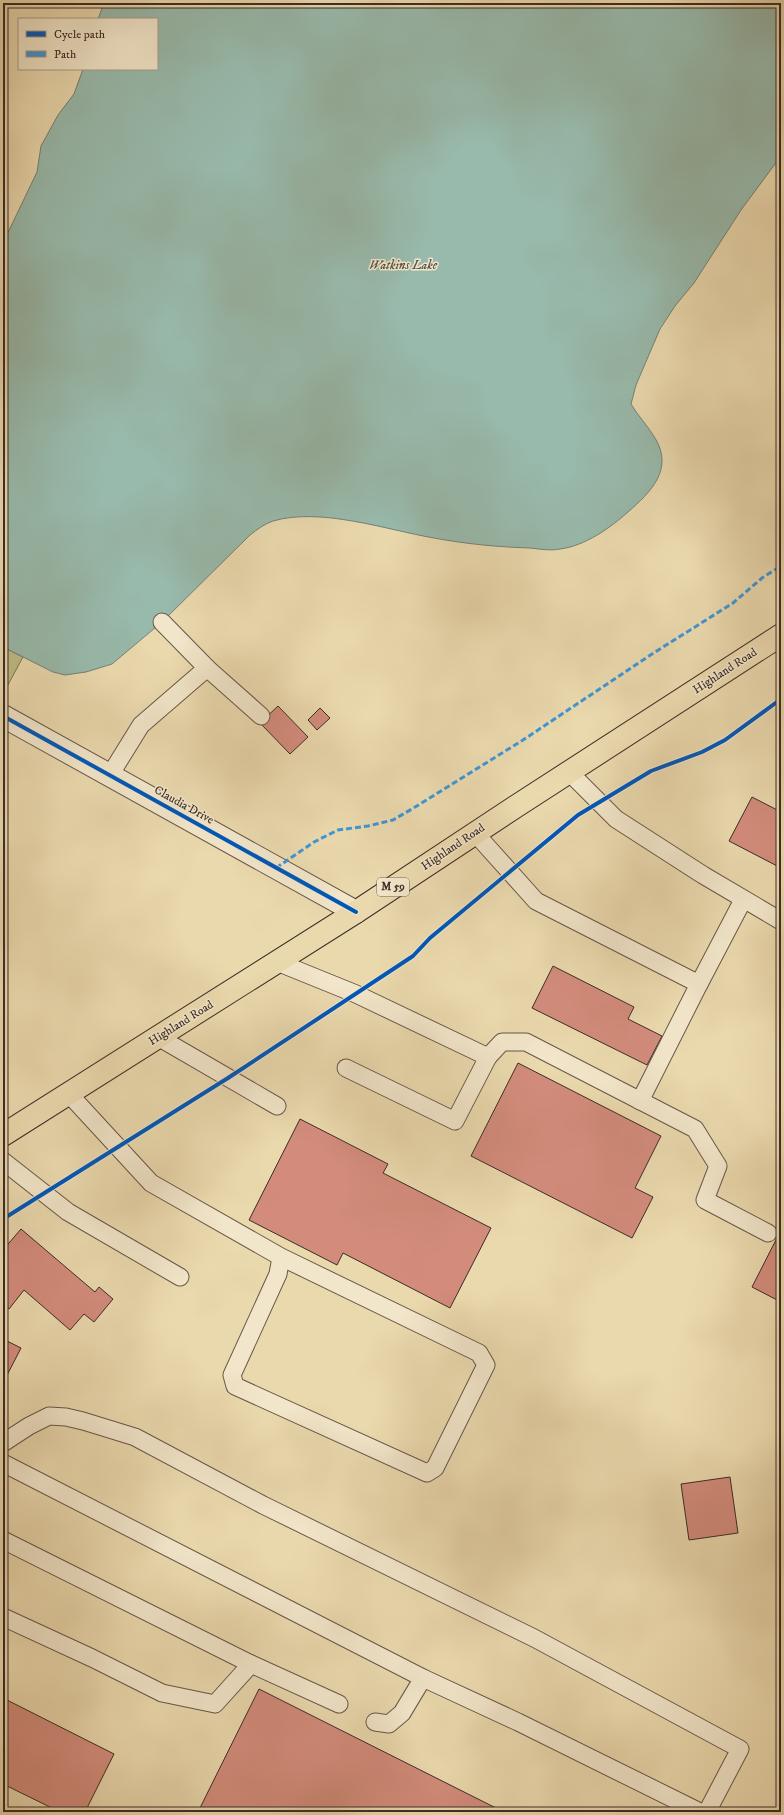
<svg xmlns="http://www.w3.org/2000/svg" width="784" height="1815" viewBox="0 0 784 1815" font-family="'IM FELL DW Pica',serif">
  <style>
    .green { fill: #bebd86; stroke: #7c7456 }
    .water { fill: #98baac; stroke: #738176 }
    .building { fill: #d38c7c; stroke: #3b2c26 }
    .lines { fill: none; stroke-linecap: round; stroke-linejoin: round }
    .service-casing { stroke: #675748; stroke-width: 19 }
    .minor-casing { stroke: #675748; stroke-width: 24 }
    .trunk-casing { stroke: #3b2c26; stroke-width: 24 }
    .service { stroke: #f2e6ca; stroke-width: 17 }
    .minor { stroke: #f2e6ca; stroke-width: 22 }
    .trunk { stroke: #ebd9ae; stroke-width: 22 }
    .quiet { stroke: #3e96d6; stroke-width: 3; stroke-dasharray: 6 3; stroke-linecap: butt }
    .cycleway-casing { stroke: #f2e6ca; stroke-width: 6 }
    .cycleway { stroke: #0057b8; stroke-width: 4 }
    .labels { text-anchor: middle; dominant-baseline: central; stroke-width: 3; stroke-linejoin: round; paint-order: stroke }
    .shield { fill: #f2e6ca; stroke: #726457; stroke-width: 1 }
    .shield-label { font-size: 11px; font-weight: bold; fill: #3b2c26 }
    .street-label { font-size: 12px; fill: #3b2c26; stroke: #f2e6ca }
    .water-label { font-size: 13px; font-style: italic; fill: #525048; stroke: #f2e6ca }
  </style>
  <rect width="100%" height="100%" fill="#ebd9ae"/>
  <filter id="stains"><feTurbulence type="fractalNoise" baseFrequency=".005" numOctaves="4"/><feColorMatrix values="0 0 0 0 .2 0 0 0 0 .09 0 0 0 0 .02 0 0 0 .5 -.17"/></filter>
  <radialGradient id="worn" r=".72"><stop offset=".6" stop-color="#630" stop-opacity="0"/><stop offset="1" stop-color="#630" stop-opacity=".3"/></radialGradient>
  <path class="green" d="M3,647L23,657L3,694Z"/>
  <path class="water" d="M104,3H590L603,7L617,3H781V156L741,210L694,283L675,306L660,329L636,385L631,404C638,416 648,426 655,438C674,469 651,492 628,512C610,528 585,546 560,549C551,551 540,549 530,548C498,547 466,544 434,538C387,530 321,507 273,521C264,524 258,529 250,535L162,622L112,664L86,672L65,675L53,672L3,647V243L37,172L41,146L58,115L74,94L83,69H157V19H98Z"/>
  <g class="building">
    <path d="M278,706L308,737L290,754L260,723Z"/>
    <path d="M320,708L330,718L317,730L308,720Z"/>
    <path d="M752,797L781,812V868L729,841Z"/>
    <path d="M553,966L634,1007L628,1019L662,1036L647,1065L532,1008Z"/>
    <path d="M518,1063L661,1136L635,1188L653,1197L632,1238L471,1156Z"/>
    <path d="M300,1119L388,1164L383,1173L491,1228L450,1308L343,1253L337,1265L249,1220Z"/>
    <path d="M21,1229L95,1292L99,1287L113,1299L94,1322L84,1314L70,1330L24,1290L9,1309L3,1304V1250Z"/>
    <path d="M781,1230V1302L752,1287Z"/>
    <path d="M3,1339L21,1348L3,1383Z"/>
    <path d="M730,1477L738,1533L689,1540L681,1484Z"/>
    <path d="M259,1689L482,1801L504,1812H198Z"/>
    <path d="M3,1698L114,1754L85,1812H60L3,1784Z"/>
  </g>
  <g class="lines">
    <g class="service-casing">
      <g id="service">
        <path d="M162,622L207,668"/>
        <path d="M569,772L616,819L703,875L781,921"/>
        <path d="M110,775L141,725L207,668L261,716"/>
        <path d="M475,833L536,901L699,984L743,900"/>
        <path d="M277,962L356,994L488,1057L502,1042H526L695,1129L718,1166L705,1200L768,1233"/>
        <path d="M158,1037L277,1106"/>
        <path d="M346,1068L455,1121L488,1057"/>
        <path d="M69,1094L151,1183L281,1257L278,1274L232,1375L235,1386L427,1473L435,1468L486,1365L479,1353L281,1257"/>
        <path d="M640,1101L699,984"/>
        <path d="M3,1161L68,1212L180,1277"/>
        <path d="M3,1443L29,1426L49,1416L66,1417L83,1421L135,1437L263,1505L534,1638L740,1749L707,1812"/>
        <path d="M3,1463L423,1678"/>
        <path d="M3,1540L251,1664"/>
        <path d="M3,1617L92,1658L162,1693L215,1704L251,1664L339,1704"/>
        <path d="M375,1722L389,1724L402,1713L423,1678L518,1722L700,1812"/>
      </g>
    </g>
    <g class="minor-casing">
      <path id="minor" d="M3,716L356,912"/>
    </g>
    <g class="trunk-casing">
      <path id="trunk" d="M3,1135L356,912L515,807L781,635"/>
    </g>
    <use href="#service" class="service"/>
    <use href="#minor" class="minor"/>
    <use href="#trunk" class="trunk"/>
    <path class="quiet" d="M276,868L314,842L338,830L368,826L393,820L412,809L523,740L652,654L733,603L762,578L781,566"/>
    <g class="cycleway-casing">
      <g id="cycleway">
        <path d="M3,716L356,912"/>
        <path d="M3,1219L228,1078L413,956L430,938L578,815L651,771L702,752L725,740L781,699"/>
      </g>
    </g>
    <use href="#cycleway" class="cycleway"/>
  </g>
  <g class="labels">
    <rect class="shield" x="377" y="878" width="32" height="18" rx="3"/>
    <g class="shield-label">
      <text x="393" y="887">M 59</text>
    </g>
    <g class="street-label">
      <text transform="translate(725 671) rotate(-33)">Highland Road</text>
      <text transform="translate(184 805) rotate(29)">Claudia Drive</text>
      <text transform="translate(453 847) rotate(-34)">Highland Road</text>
      <text transform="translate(181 1023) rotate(-32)">Highland Road</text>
    </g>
    <g class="water-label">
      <text x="403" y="265">Watkins Lake</text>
    </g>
  </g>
  <rect width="784" height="1815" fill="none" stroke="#ebd9ae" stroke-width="16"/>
  <rect x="4" y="4" width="776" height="1807" fill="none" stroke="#3b2c26" stroke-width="2"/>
  <rect x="8" y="8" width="768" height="1799" fill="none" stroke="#3b2c26"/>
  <rect x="18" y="18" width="140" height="52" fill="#f2e6ca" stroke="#a99c88"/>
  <rect x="26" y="31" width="20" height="6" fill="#0057b8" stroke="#a99c88"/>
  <text x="54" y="38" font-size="12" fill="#3b2c26">Cycle path</text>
  <rect x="26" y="51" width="20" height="6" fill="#3e96d6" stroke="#a99c88"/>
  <text x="54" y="58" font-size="12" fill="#3b2c26">Path</text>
  <rect width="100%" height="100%" filter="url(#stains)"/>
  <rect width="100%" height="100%" fill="url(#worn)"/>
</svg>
